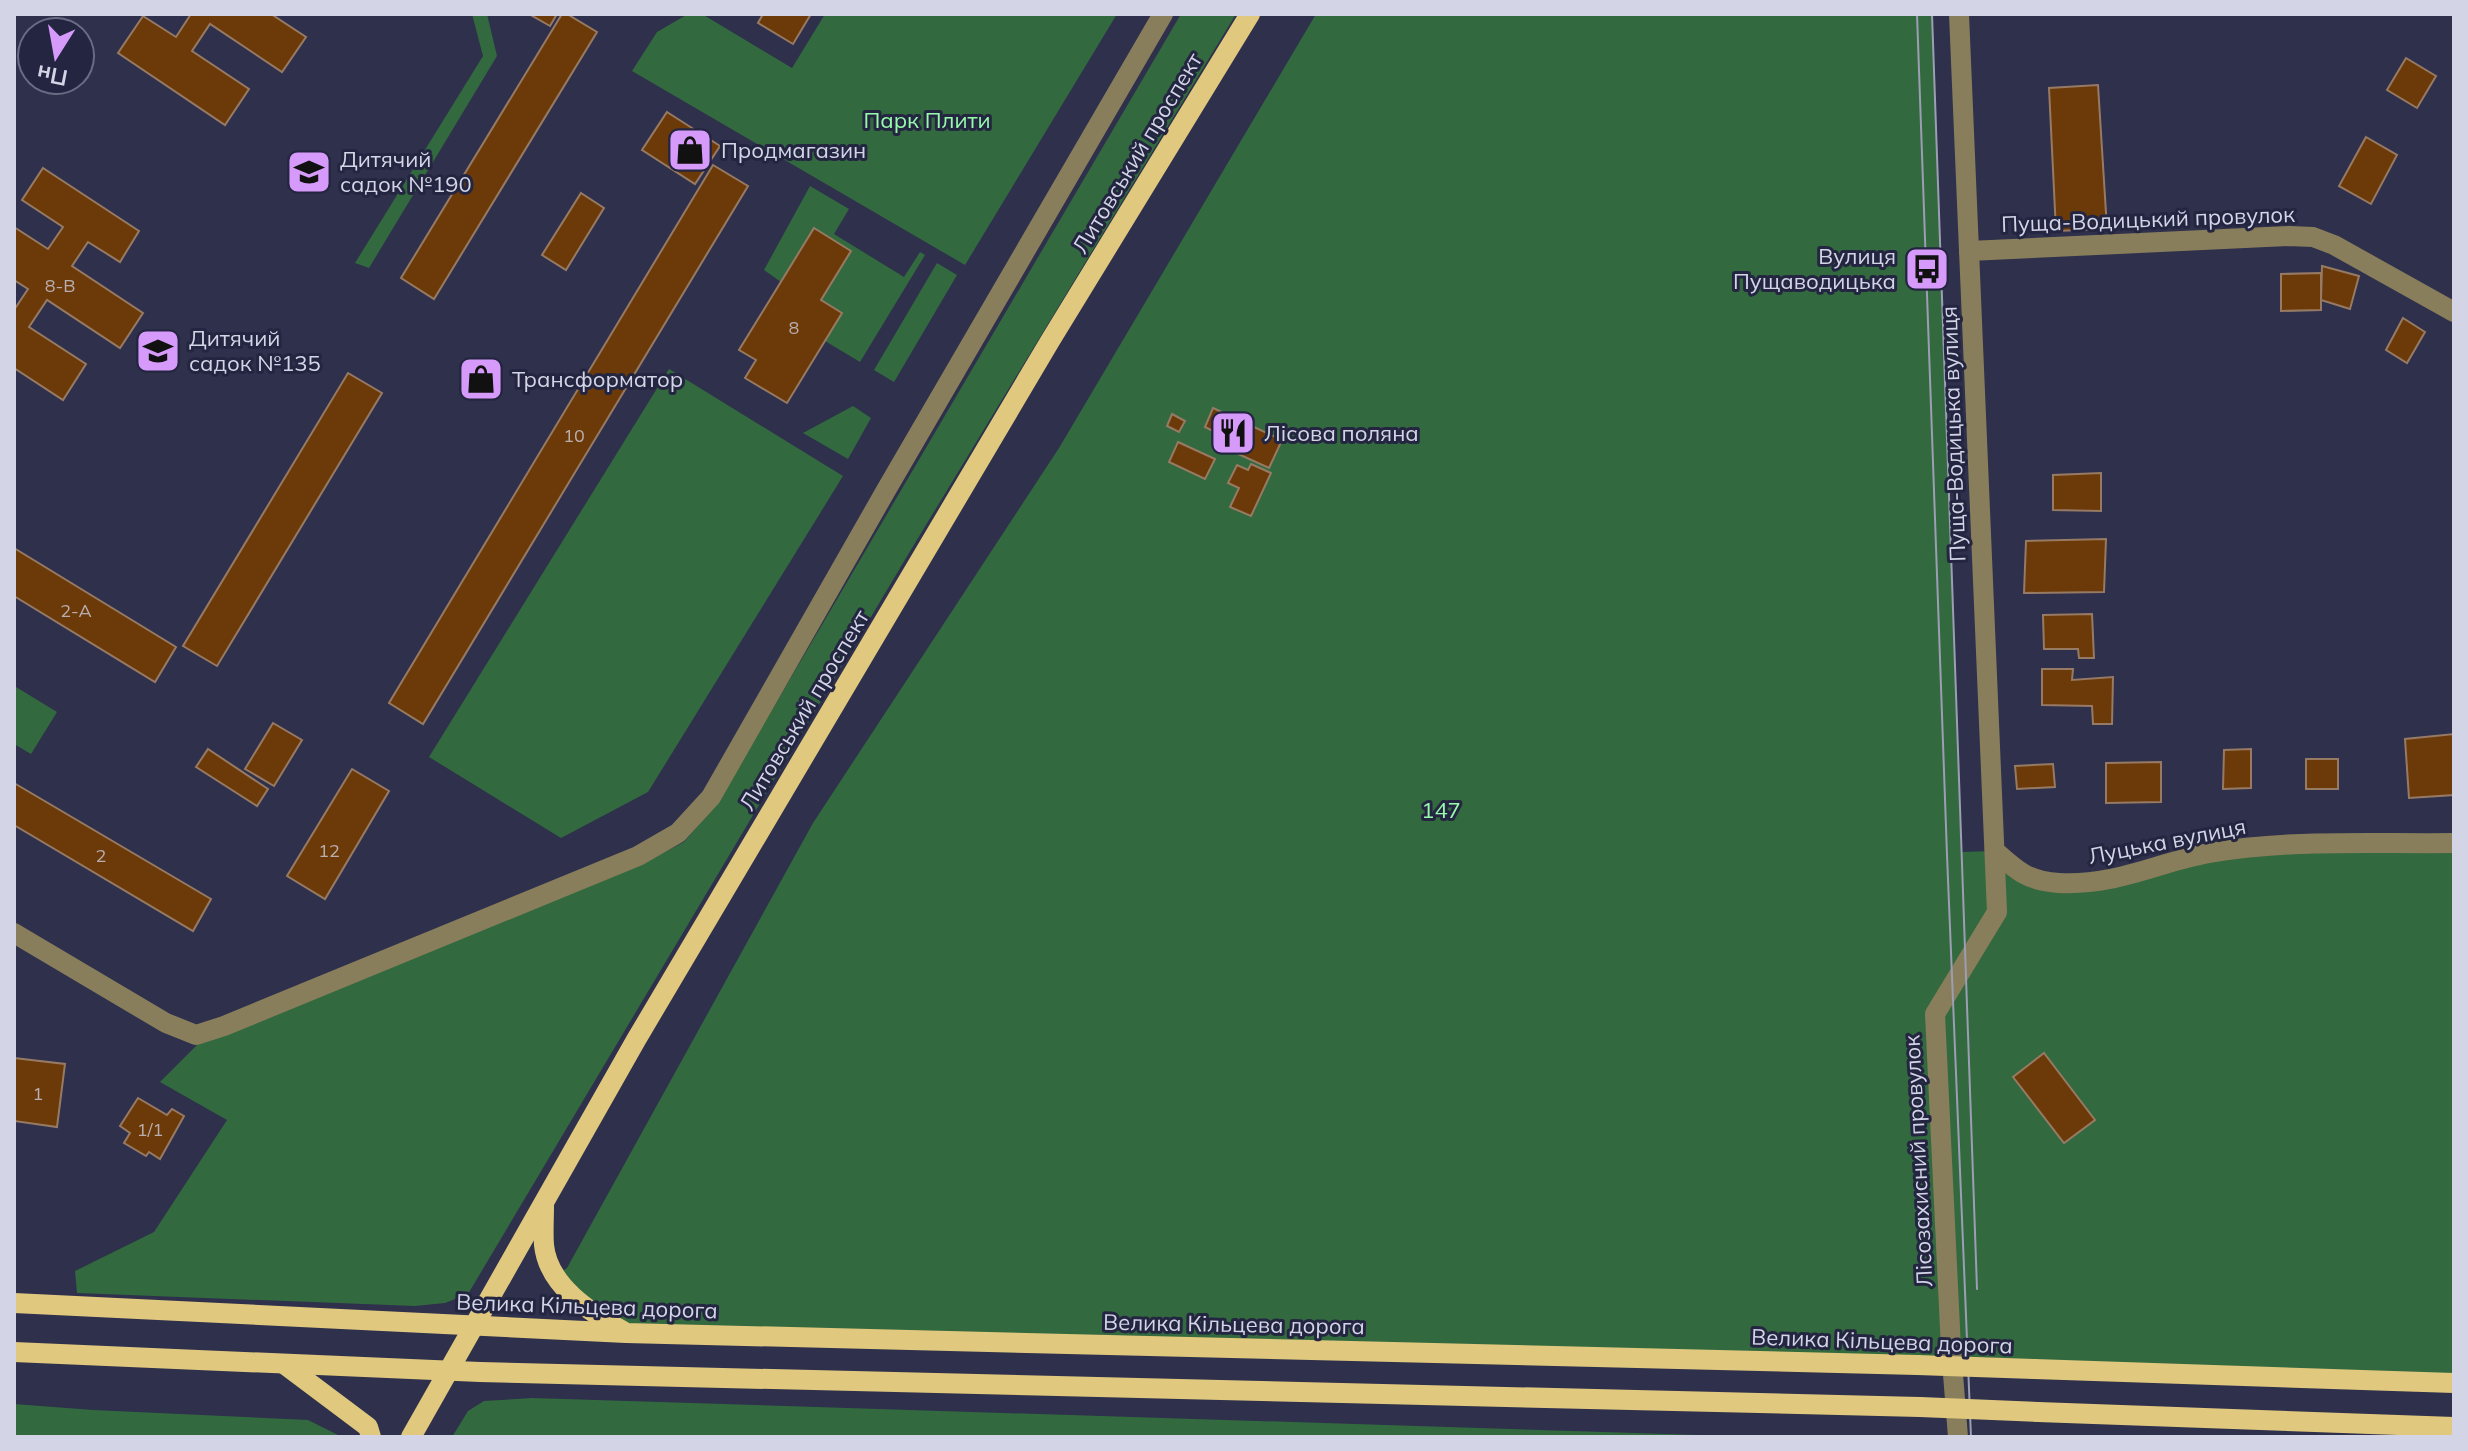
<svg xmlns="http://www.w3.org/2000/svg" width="2468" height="1451" viewBox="0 0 2468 1451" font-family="Mulish,sans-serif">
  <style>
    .green { fill: #33693f }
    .building { fill: #6c3a08; stroke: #977a64; stroke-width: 2 }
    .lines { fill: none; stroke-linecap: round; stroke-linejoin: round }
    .minor { stroke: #897e5b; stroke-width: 20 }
    .major { stroke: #e0c87e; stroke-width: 20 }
    .tram { stroke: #9c9eb3; stroke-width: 2 }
    .major-bridge { stroke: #e0c87e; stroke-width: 20 }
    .labels { text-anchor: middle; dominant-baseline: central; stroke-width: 6; stroke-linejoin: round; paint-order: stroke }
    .number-label { font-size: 18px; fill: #b9aeaf }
    .park-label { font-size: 22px; fill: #96faaa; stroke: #242641 }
    .poi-label { font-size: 22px; fill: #d3d5e7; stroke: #242641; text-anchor: start }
    .street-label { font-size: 22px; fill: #d3d5e7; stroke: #242641 }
  </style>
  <rect width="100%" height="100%" fill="#2e304c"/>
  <g class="green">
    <path d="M472,14H487L497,56L369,268L355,263L483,56Z"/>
    <path d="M688,14H702L792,68L825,14H1117L965,265L632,71L657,32Z"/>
    <path d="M1181,14H1236L909,553L468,1294L445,1303L415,1306L77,1293L75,1271L154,1232L227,1120L160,1082L198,1044L642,864L684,842L716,805Z"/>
    <path d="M1316,14H1932L1961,852L1995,851L2057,883L2206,854L2454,843V1383L626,1333L554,1276L567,1268L813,823L1059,448Z"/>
    <path d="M810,186L849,209L834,234L904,277L920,252L925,255L860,362L825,341L842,313L821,300L851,251L781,282L764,270Z"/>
    <path d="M937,263L957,275L894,382L874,370Z"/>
    <path d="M669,369L843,476L648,792L561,838L429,757Z"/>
    <path d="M853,406L871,418L848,459L803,433Z"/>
    <path d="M16,687L57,712L31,754L14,744Z"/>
    <path d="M532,1398L1764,1437H452L468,1411L484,1401Z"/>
    <path d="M14,1404L93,1410L308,1420L342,1437H14Z"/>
  </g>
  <g class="building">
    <path d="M191,14H271L306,37L282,72L210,24L192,51L249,89L225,125L118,53L143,16L176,37Z"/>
    <path d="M529,14H557L550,26Z"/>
    <path d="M562,14H567L597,32L434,299L401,278Z"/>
    <path d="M763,14H811L793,44L758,23Z"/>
    <path d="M2406,58L2436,76L2417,108L2387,90Z"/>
    <path d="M2098,85L2107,229L2056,231L2049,88Z"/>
    <path d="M667,112L720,146L695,184L642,150Z"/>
    <path d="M2366,137L2397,155L2371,204L2339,186Z"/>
    <path d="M713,165L748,186L423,724L389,703Z"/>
    <path d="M43,168L139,231L120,262L88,242L72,266L143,313L120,348L47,300L29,327L86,364L63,400L14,368V310L28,289L14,280V227L48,249L63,227L22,200Z"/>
    <path d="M581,193L604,208L566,270L542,255Z"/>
    <path d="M814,228L851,251L821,300L842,313L787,403L745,378L756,360L739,350Z"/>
    <path d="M2322,266L2359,276L2350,309L2321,300Z"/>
    <path d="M2321,273V310L2281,311V274Z"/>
    <path d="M2403,318L2425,332L2407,363L2386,350Z"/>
    <path d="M478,361L497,373L482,397L463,386Z"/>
    <path d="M348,373L382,393L217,666L183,646Z"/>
    <path d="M1213,408L1282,440L1269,468L1214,443L1219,434L1205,427Z"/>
    <path d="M1172,414L1185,421L1179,432L1167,426Z"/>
    <path d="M1178,442L1215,459L1205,479L1169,462Z"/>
    <path d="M1251,464L1271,473L1251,516L1230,507L1239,488L1228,483L1237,465L1248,470Z"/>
    <path d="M2101,473V511L2053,510V475Z"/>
    <path d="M2106,539L2104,592L2024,593L2026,541Z"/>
    <path d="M14,548L176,647L155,682L14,596Z"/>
    <path d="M2092,614L2094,658H2079L2078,649H2044L2043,615Z"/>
    <path d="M2042,669H2073L2072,680L2113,677L2112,724H2093L2092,706L2042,705Z"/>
    <path d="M273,723L302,740L274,786L245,769Z"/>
    <path d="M2454,734V795L2409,798L2405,739Z"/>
    <path d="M208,749L268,789L257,806L196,767Z"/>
    <path d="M2251,749V788L2223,789L2224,750Z"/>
    <rect x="2306" y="759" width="32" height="30"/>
    <path d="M2161,762V802L2106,803V763Z"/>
    <path d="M2053,764L2055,787L2017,789L2015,766Z"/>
    <path d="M352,769L389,791L325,899L287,876Z"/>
    <path d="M14,783L211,899L193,931L14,825Z"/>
    <path d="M2044,1053L2095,1120L2064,1143L2013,1077Z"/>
    <path d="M14,1058L65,1064L57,1127L14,1121Z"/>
    <path d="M138,1098L167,1115L172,1109L184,1116L160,1159L149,1152L146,1156L124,1143L130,1133L120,1126Z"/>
  </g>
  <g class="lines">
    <g class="minor">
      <path d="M1969,251L2289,236L2313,237L2334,245L2454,312"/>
      <path d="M1995,851C2017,871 2028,881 2059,883C2115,886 2156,863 2209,853C2289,839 2372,844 2454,843"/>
      <path d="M14,933L166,1023L196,1035L224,1026L638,856L678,833L711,797L885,492L1163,14"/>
      <path d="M1958,1437L1951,1349L1935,1014L1997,912L1959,14"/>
    </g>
    <g class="major">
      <path d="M544,1206C544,1219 543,1232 544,1245C548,1286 590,1312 623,1331"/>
      <path d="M14,1303L626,1333L1917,1365"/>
      <path d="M14,1352L480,1372L1920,1407"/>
      <path d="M284,1364L368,1427L371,1437"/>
      <path d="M2034,1369L2454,1383"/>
      <path d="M2038,1412L2454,1427"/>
      <path d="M411,1437L636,1040L1050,341L1250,14"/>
    </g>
    <g class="tram">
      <path d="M1917,14L1947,855L1971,1437"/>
      <path d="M1932,14L1977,1289"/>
    </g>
    <g class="major-bridge">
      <path d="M1917,1365L2034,1369"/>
      <path d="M1920,1407L2038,1412"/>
    </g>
  </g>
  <defs>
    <g id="shop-square" transform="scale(2.3)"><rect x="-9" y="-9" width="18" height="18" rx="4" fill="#d69bfa" stroke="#242641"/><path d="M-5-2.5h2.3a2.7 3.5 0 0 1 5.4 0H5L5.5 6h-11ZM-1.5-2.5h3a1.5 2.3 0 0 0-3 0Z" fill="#111"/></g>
    <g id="school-square" transform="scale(2.3)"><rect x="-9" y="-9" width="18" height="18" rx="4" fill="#d69bfa" stroke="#242641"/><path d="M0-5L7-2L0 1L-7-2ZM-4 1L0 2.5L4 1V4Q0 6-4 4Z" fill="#111"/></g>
    <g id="bus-square" transform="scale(2.3)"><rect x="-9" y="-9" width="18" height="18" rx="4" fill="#d69bfa" stroke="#242641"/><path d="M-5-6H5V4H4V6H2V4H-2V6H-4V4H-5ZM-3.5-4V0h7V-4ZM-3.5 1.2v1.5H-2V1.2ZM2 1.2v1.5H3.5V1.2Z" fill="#111"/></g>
    <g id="restaurant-square" transform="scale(2.3)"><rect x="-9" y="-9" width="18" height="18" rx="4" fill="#d69bfa" stroke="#242641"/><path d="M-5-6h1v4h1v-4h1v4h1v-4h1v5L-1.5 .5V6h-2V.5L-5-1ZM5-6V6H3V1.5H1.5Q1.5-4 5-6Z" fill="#111"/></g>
  </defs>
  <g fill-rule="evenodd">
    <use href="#shop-square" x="690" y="150"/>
    <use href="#school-square" x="309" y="172"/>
    <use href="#bus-square" x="1927" y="269"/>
    <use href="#school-square" x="158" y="351"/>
    <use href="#shop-square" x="481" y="379"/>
    <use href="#restaurant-square" x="1233" y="433"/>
  </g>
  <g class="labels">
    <g class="number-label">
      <text x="60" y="285">8-В</text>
      <text x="794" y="327">8</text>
      <text x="574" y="435">10</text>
      <text x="76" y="610">2-А</text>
      <text x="329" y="850">12</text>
      <text x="101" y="855">2</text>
      <text x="38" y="1093">1</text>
      <text x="150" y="1129">1/1</text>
    </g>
    <g class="park-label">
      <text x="927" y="120">Парк Плити</text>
      <text x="1441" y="810">147</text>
    </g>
    <g class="poi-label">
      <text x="721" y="150">Продмагазин</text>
      <text x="340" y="159">Дитячий<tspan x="340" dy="25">садок №190</tspan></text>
      <text x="1896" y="256" text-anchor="end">Вулиця<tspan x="1896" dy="25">Пущаводицька</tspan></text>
      <text x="189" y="338">Дитячий<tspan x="189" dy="25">садок №135</tspan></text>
      <text x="512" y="379">Трансформатор</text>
      <text x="1264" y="433">Лісова поляна</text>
    </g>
    <g class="street-label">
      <text transform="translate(1137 153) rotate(-59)">Литовський проспект</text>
      <text transform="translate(2148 219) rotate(-2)">Пуща-Водицький провулок</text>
      <text transform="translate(1953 434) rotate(-92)">Пуща-Водицька вулиця</text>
      <text transform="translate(804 710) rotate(-59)">Литовський проспект</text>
      <text transform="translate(2167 841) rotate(-11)">Луцька вулиця</text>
      <text transform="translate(1918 1161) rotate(-93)">Лісозахисний провулок</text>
      <text transform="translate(587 1306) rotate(2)">Велика Кільцева дорога</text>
      <text transform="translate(1234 1324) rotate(1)">Велика Кільцева дорога</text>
      <text transform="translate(1882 1341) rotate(2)">Велика Кільцева дорога</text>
    </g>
  </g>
  <rect width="2468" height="1451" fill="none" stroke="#d3d5e7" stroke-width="32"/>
  <g transform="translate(56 56) rotate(191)"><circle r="38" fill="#242641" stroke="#6a6c83" stroke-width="2"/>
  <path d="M0-6L14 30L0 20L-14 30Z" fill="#d69bfa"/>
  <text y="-12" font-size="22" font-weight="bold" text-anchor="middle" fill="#d3d5e7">Пн</text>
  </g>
</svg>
